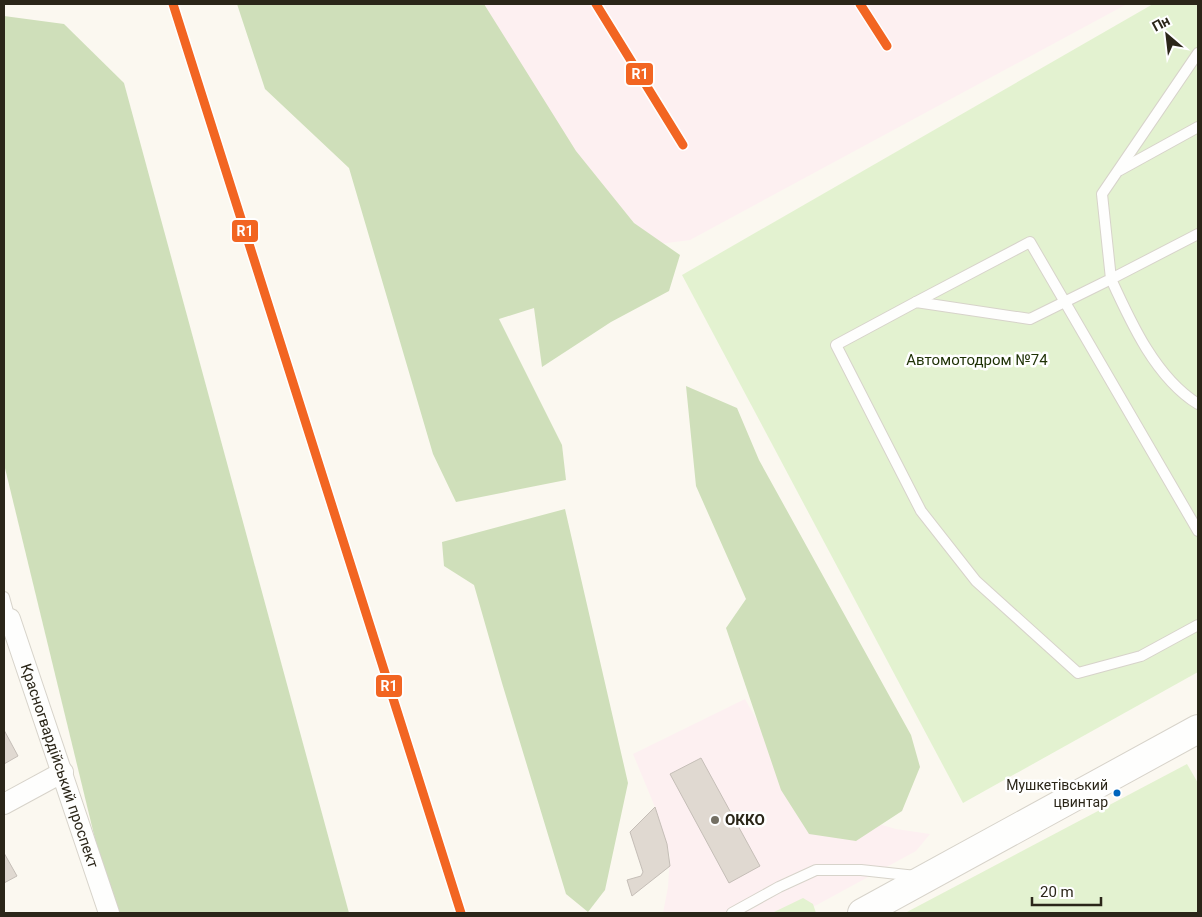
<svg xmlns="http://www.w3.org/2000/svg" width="1202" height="917" viewBox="0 0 1202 917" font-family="Roboto,sans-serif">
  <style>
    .industrial { fill: #fdf0f1 }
    .green { fill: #e3f2d0 }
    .forest { fill: #cfdfba }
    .building { fill: #e0d9d1; stroke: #c5beb7 }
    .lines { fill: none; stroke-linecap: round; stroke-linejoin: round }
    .service-casing { stroke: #d7d3ca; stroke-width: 12 }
    .minor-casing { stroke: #d7d3ca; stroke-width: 22 }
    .primary-casing { stroke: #d7d3ca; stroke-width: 30 }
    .service { stroke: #fefefd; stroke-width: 10 }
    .minor { stroke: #fefefd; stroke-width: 20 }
    .primary { stroke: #fefefd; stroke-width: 28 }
    .rail-1-casing { stroke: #fff; stroke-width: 12 }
    .rail-1 { stroke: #f26522; stroke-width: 9 }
    .bus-dot { fill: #0065bd; stroke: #fff; stroke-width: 2 }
    .poi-dot { fill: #747064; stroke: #fff; stroke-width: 2 }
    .labels { text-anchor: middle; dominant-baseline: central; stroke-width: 5; stroke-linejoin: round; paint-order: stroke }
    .bus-label { font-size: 14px; fill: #2b2619; stroke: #fff; text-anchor: end }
    .park-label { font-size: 15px; fill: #1f3206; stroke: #fff }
    .street-label { font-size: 15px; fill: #2b2619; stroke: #fff }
    .poi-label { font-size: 15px; font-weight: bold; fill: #2b2619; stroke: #fff; text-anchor: start }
    .line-badge { stroke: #fff; stroke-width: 2 }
    .badge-label { font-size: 14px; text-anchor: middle; font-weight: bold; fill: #fff }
  </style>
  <rect width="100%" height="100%" fill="#fbf8f0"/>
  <g class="industrial">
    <path d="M443,4H1127L690,240L644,246Z"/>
    <path d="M745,699L776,754L868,821L896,829L930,834L916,851L802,913H663L668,887L670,855L655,807L633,754Z"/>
  </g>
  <g class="green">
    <path d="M1153,4H1198V672L963,803L682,275Z"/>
    <path d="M1187,764L1198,783V913H905Z"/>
    <path d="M803,898L813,904L816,913H772Z"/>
  </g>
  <g class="forest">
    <path d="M237,4H484L576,151L634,223L680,255L669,291L611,322L542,367L534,308L499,319L562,445L566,480L456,502L433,454L349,168L265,89Z"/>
    <path d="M4,16L64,24L124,83L349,913H113L4,464Z"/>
    <path d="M686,386L737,408L759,460L911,735L920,767L902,811L856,841L809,834L781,790L726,628L746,599L696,486Z"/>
    <path d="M565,509L628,783L605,890L588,912L566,894L502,683L474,585L444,566L442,542Z"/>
  </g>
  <g class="building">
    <path d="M4,730L18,756L4,764Z"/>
    <path d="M701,758L760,866L729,883L670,774Z"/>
    <path d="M655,807L667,844L670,866L632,896L627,880L641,876L643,872L630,832Z"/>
    <path d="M4,853L17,876L4,883Z"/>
  </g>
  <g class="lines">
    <g class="service-casing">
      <g id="service">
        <path d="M1198,53L1102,194L1111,279L1030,319L916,302L836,345L921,511L976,581L1078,673L1141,656L1198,625"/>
        <path d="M1120,170L1198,127"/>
        <path d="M1198,234L1111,279C1131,323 1156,378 1198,404"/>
        <path d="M916,302L1030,242L1198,531"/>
        <path d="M4,597L10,619"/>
        <path d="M732,913L779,887L816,870H861L916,876"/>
      </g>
    </g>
    <g class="minor-casing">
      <g id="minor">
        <path id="s1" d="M4,619H10L109,913"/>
        <path d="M4,804L63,772"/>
      </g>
    </g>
    <g class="primary-casing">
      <path id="primary" d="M862,913L1198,729"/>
    </g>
    <use href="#service" class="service"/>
    <use href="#minor" class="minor"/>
    <use href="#primary" class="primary"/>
    <g class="rail-1-casing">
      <g id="rail-1">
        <path d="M173,4L461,913"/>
        <path d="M596,4L683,145"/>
        <path d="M860,4L887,46"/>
      </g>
    </g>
    <use href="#rail-1" class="rail-1"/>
  </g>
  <circle class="bus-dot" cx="1117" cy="793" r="4.5"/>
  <circle class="poi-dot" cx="715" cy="820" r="5"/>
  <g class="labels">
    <g class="bus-label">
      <text x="1108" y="785">Мушкетівський<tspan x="1108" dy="17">цвинтар</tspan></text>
    </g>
    <g class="park-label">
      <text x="977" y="360">Автомотодром №74</text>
    </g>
    <g class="street-label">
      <text stroke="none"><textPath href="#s1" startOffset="161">Красногвардійський проспект</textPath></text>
    </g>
    <g class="poi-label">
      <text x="725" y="820">ОККО</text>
    </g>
  </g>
  <g class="line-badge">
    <rect x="625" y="62" width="29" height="24" rx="5" fill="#f26522"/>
    <rect x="231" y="219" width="28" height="24" rx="5" fill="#f26522"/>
    <rect x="375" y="674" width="28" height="24" rx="5" fill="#f26522"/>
  </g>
  <g class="badge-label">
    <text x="640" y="79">R1</text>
    <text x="245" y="236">R1</text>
    <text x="389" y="691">R1</text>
  </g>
  <rect width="1202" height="917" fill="none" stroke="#2b2619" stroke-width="10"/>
  <g transform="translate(1167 35) rotate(332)" stroke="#ffffff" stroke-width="4" paint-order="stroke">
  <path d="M0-4L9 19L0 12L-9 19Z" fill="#2b2619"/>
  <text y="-8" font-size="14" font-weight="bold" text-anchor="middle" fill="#2b2619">Пн</text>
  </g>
  <path d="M1032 897v8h69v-8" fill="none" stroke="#2b2619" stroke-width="2.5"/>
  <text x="1040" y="897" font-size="15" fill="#2b2619" stroke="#ffffff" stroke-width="4" paint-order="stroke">20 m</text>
</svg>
